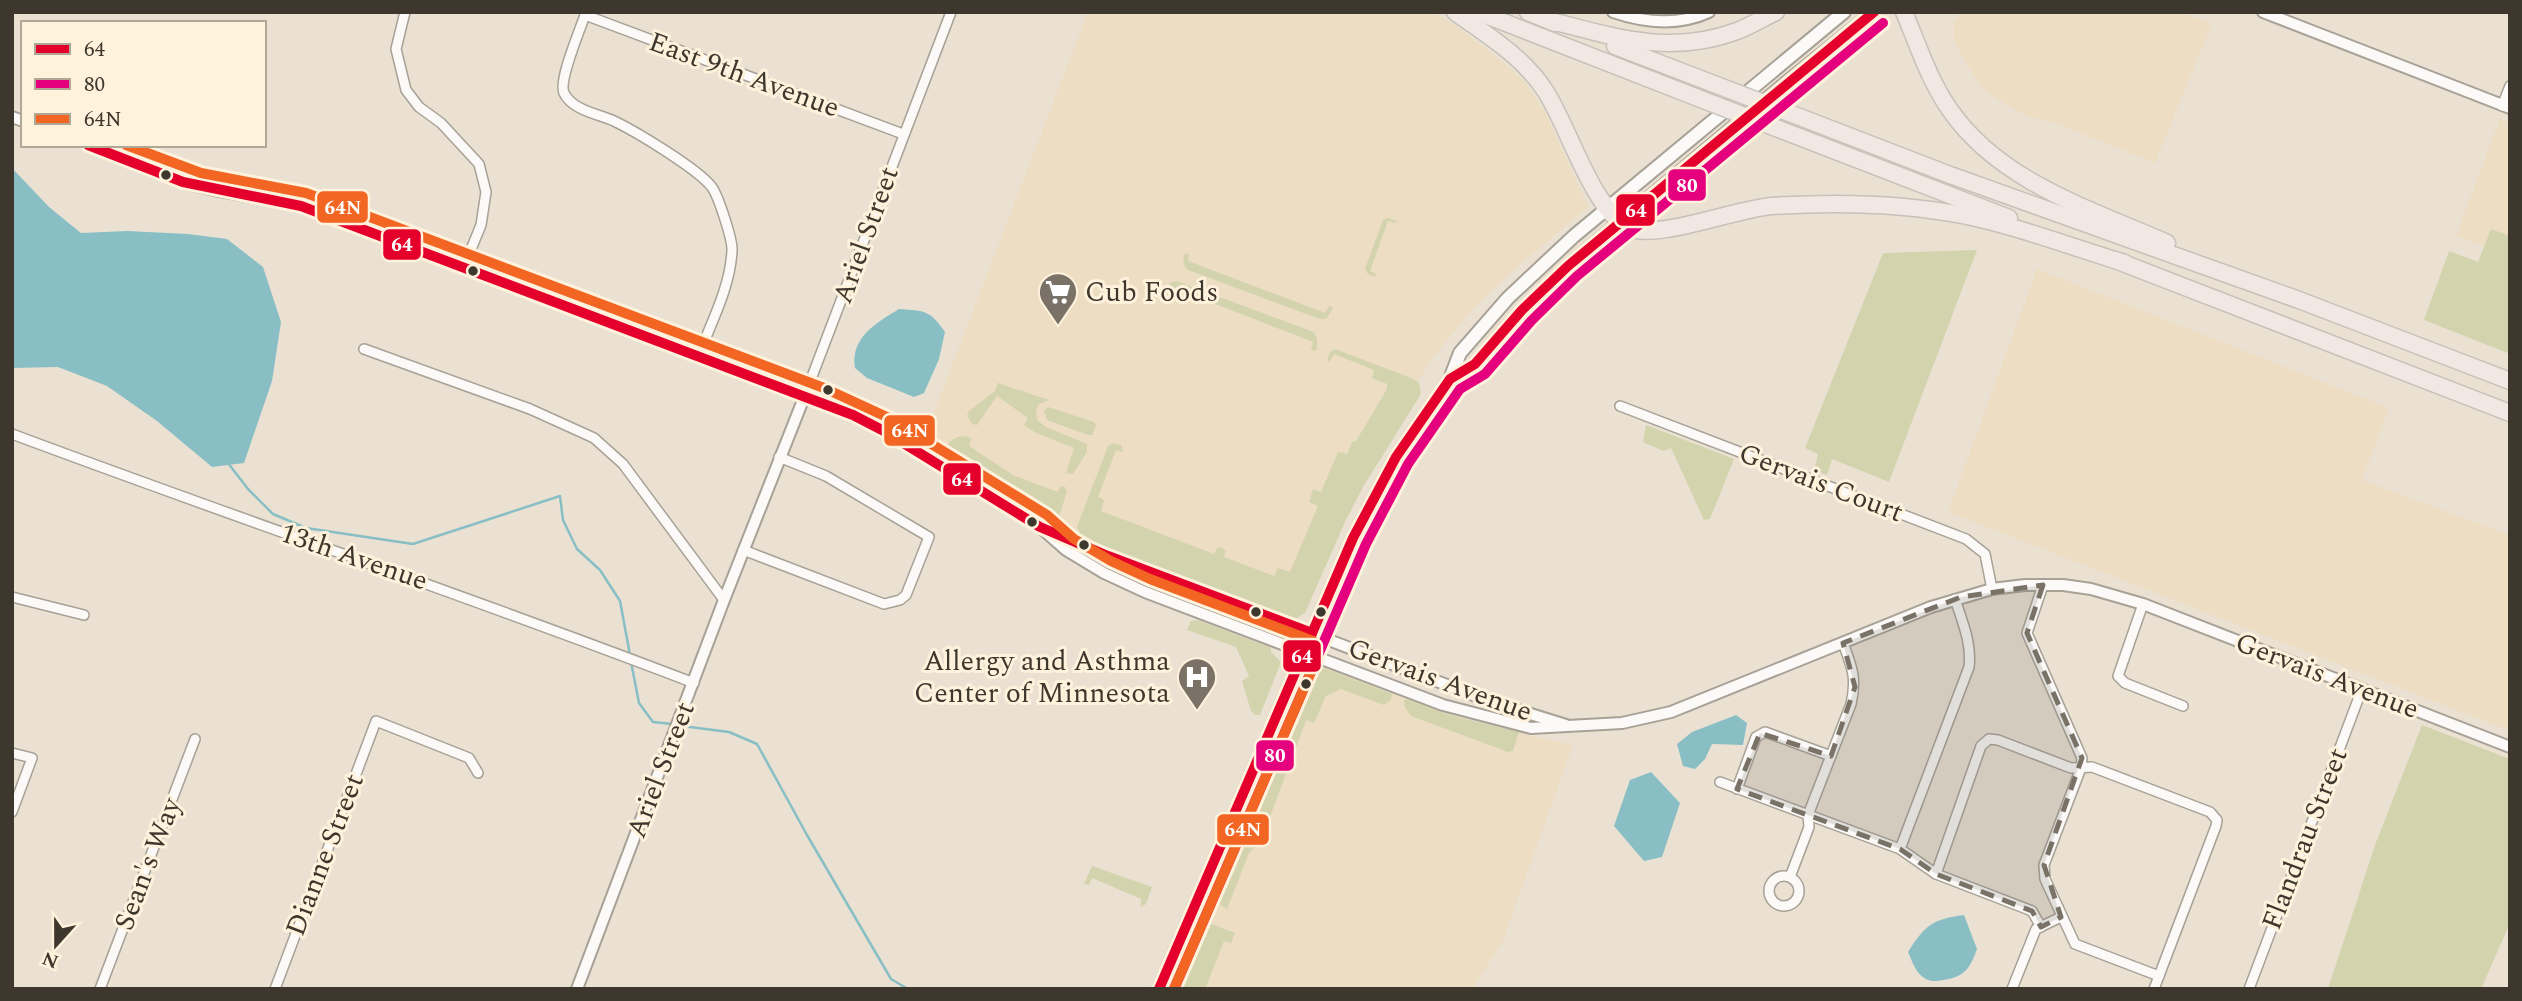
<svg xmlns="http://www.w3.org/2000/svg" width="2522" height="1001" viewBox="0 0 2522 1001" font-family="Spectral,serif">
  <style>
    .built { fill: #ecddc3 }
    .green { fill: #d3d4ae }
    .water { fill: #89bfc4 }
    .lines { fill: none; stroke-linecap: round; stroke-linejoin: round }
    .stream { stroke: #89bfc4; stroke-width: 2.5 }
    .minor-casing { stroke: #a7a196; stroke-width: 12 }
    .tertiary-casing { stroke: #a7a196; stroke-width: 14 }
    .secondary-casing { stroke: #a7a196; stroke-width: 16 }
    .motorway-casing { stroke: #c6c1ba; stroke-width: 19 }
    .minor { stroke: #fcfaf8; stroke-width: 9 }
    .tertiary { stroke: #fcfaf8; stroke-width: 10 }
    .secondary { stroke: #fcfaf8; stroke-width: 12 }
    .motorway { stroke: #f1e8e3; stroke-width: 16 }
    .motorway-bridge-casing { stroke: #c6c1ba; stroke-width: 19; stroke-linecap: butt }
    .motorway-bridge { stroke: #f1e8e3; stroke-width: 16 }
    .bus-1-casing { stroke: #fef2dc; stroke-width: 16 }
    .bus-2-casing { stroke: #fef2dc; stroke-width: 16 }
    .bus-3-casing { stroke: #fef2dc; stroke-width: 16 }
    .bus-1 { stroke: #e4002b; stroke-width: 10 }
    .bus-2 { stroke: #e5007d; stroke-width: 10 }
    .bus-3 { stroke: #f26522; stroke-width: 10 }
    .marked { fill: #7a7267; fill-opacity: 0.2; stroke: #7a7267; stroke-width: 5; stroke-dasharray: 14 9; stroke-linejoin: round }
    .bus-dot { fill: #3e372d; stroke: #fef2dc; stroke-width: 2.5 }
    .labels { text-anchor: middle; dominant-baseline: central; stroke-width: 6; stroke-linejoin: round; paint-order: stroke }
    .street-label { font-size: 28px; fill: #3e372d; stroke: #fef2dc }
    .poi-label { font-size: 28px; fill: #3e372d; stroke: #fef2dc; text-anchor: start }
    .line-badge { stroke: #fef2dc; stroke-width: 2.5 }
    .badge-label { font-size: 19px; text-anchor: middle; font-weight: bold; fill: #fff }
  </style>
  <rect width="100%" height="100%" fill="#eae1d2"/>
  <g class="built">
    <path d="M1088,12H1432L1450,22L1497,57L1524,81L1545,112L1588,207L1508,275L1470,312L1433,358L1395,416L1295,617L1087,540L924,438Z"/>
    <path d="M1961,12H2181L2212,24L2155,163L2047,120L2030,118L1982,90L1953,40V24Z"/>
    <path d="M2500,119L2510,123V256L2456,236Z"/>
    <path d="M2037,269L2389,408L2362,480L2510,535V731L1948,512Z"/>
    <path d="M1315,663L1478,724L1573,745L1502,943L1472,989H1175Z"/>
  </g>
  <g class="green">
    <path d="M1388,218L1397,221L1396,223L1388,221L1370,271L1376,274L1375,277L1368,274L1365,269L1383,220Z"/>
    <path d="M2491,229L2510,236V354L2424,320L2449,251L2478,262Z"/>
    <path d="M1977,250L1889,482L1832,459L1827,475L1814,471L1818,454L1805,448L1883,253Z"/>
    <path d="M1185,253L1189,255L1188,261L1325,313L1329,306L1333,308L1326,319H1320L1188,270C1182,264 1183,260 1185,253Z"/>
    <path d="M1176,281L1314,332L1317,339V349L1314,351L1311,349L1313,342L1174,288L1170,295L1167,294L1170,283Z"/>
    <path d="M1335,349L1411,378L1419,383L1421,394L1363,487L1345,522L1305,613L1295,619L1271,611L1117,553L1080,534L1077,527L1108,446L1113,443L1121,445L1123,450L1122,452L1116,450L1098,497L1104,500L1101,511L1214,554L1218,547L1226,550L1224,557L1274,576L1278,568L1290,572L1318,506L1309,502L1313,489L1321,492L1338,452L1347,454L1352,442L1356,441L1387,389V384L1372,378L1374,370L1334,354L1329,362L1327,361L1330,352Z"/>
    <path d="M998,383L1049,400L1039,404L1036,410L1037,420L1046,427L1087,444V452L1073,474L1066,473L1074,448L1036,433L1024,425L1028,418L997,396L977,425L972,424L967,416L969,411L995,391Z"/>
    <path d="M1048,407L1094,422L1096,425L1092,435H1088L1047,420L1044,411Z"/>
    <path d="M1646,425L1734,459L1710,519L1704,520L1671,448L1663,451L1643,442Z"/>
    <path d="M964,436L972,438L969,446L1013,475L1058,492L1060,487L1064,486L1067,491L1060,514L1051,519L1045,517L950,457L946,449C950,439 955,437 964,436Z"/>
    <path d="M1096,558L1291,632L1289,636L1206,604L1171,595L1148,587L1095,560Z"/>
    <path d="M1198,620L1271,648V652L1281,662L1260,715H1255L1251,711L1242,681L1249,676L1236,647L1187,630L1191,621Z"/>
    <path d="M1323,668L1392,694L1391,700L1384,705L1341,689L1326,696L1314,723L1307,720L1305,723L1261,841L1249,853L1227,909L1220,904L1216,896L1309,681L1318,670Z"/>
    <path d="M1407,699L1449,715L1519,732L1513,751L1508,752L1411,716L1405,707L1404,700Z"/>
    <path d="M2422,725L2510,759V923L2481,989H2328L2375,845Z"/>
    <path d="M1092,866L1152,887L1146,904L1141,907V899L1092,878L1089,885L1084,884Z"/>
    <path d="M1212,924L1235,933L1231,943L1224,941L1205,989H1174L1202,928Z"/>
  </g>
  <g class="water">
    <path d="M12,168L49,207L81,233L127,231L188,234L227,239L263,267L281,322L272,381L244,463L212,467L157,421L107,386L58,367L12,368Z"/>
    <path d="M899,309C925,311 930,310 945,332L939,359L924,393L914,397L867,378L855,368C850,338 876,323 899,309Z"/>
    <path d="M1736,715L1747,723L1743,745L1712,744L1705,759L1695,769L1683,766L1677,744L1692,732Z"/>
    <path d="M1651,772L1680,803L1662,857L1644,861L1614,826L1630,780Z"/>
    <path d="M1964,915L1977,949C1970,969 1964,977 1943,980C1938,981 1931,982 1926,979C1916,974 1912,961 1908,952C1925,925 1933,919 1964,915Z"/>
  </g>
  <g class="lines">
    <g class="stream">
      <path d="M228,463L248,489L273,514L306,528L413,544L560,496L563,520L577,549L600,570L620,601L630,655"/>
      <path d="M631,662L639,703L653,722L672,724"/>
      <path d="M682,726L729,732L757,744L807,835L891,979L908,989"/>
    </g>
    <g class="minor-casing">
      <g id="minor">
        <path d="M405,12L396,49L406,90L419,107L441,123L479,164L486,192L481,225L463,269"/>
        <path d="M586,12C581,28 558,80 564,93C572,110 598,114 614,121C637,132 696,168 711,186C718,194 733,241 732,251C730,288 711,323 698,357"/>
        <path d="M585,15L903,134"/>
        <path d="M2502,106L2510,86"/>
        <path d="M364,349L530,409L594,438L623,464L724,600"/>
        <path d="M805,395L951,12"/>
        <path d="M1620,406L1966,539L1985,554L1992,589"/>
        <path d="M12,434C239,519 468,596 694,683"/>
        <path d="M743,550L884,604L900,600L906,595L929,537L826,476L779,457"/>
        <path d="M2043,585L2027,633L2082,758L2081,768L2044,865L2045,879L2075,944L2159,976"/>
        <path d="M12,597L84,615"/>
        <path d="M2143,604L2118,676L2125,683L2183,706"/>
        <path d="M12,753L32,758L12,812"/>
        <path d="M1720,782L1900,849L1936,874L2032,911L2041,927"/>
        <path d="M1737,789L1756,737L1765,732L1831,756"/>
        <path d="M1900,849L1969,667C1972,643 1962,621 1955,599"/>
        <path d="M1936,874L1981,746L1989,739L1998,740L2071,768L2092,767L2210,812L2217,820L2216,826L2154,989"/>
        <circle cx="1784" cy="891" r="15"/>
        <path d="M1790,877L1809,827L1808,815L1851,704C1857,678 1852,667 1843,643"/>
        <path d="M100,989L195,739"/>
        <path d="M275,989L376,721L469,758L478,773"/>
        <path d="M2012,989L2036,929L2061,917"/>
        <path d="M2249,989L2362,689"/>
      </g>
    </g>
    <g class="tertiary-casing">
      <g id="tertiary">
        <path d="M1613,12C1645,23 1678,26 1709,12"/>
        <path d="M2263,12L2510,108"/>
        <path d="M12,117L23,121"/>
        <path d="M87,145C119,157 151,172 183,182C222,194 262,197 301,206L853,415L882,430L1040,527L1066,550L1104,573L1145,592L1443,705L1531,728L1622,723L1671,712L1931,607L1992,589L2025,585H2063L2091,589L2143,604L2510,747"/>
        <path d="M1048,530L1108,556L1489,701L1566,725"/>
        <path d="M577,989L724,600L805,395"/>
      </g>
    </g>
    <g class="secondary-casing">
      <g id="secondary">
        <path d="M1450,379L1475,364L1522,310L1568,266L1785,84L1874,12"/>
        <path d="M1159,989L1353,538L1396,457L1450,379L1460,353L1508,298L1574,236L1844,12"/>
      </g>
    </g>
    <g class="motorway-casing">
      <g id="motorway">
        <path d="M1455,12C1488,36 1524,57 1546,92C1569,128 1591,205 1627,227C1653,242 1738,208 1772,206C1835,202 1900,203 1962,215C2017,226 2071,247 2125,263"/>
        <path d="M1478,12L1698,98"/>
        <path d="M1528,12L1555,23"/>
        <path d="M1904,12C1918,45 1929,80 1950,110C2000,182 2090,209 2167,243"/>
        <path d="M1548,20C1614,37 1670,56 1737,31C1750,26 1763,18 1776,12"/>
        <path d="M1615,46L1714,84"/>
        <path d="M1792,114L1950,175L2299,300L2510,381"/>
        <path d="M1776,128L2009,218"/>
        <path d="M2115,260L2510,413"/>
      </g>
    </g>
    <use href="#minor" class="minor"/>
    <use href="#tertiary" class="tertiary"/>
    <use href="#secondary" class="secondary"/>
    <use href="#motorway" class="motorway"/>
    <g class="motorway-bridge-casing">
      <g id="motorway-bridge">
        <path d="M1714,84L1792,114"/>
        <path d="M1698,98L1776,128"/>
      </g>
    </g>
    <use href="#motorway-bridge" class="motorway-bridge"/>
    <g class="bus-1-casing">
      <g id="bus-1">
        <path d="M88,145L183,182L301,206L853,415L882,430L1040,527L1108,556L1312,633"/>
        <path d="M1159,989L1353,538L1396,457L1450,379L1475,364L1522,310L1568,266L1874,12"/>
      </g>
    </g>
    <g class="bus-2-casing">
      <path id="bus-2" d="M1174,989L1366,544L1408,464L1460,389L1485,374L1532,320L1577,276L1883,23"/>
    </g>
    <g class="bus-3-casing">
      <path id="bus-3" d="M126,145L201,173L306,193L824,388L889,418L1047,515L1074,539L1111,561L1150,579L1313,641L1317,648V658L1174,989"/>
    </g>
    <use href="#bus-1" class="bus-1"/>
    <use href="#bus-2" class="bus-2"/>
    <use href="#bus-3" class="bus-3"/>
  </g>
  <path class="marked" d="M2043,585L2027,633L2082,758L2044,865L2061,917L2041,927L2032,911L1936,874L1900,849L1737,789L1760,733L1831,756L1855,687L1843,643L1961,597Z"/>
  <defs>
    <g id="supermarket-pin" transform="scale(2.0125)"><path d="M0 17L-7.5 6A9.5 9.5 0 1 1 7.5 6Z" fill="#7a7267" stroke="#fef2dc"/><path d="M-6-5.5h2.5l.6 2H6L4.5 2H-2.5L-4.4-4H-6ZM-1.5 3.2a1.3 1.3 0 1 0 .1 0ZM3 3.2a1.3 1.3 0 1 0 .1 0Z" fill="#fff"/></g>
    <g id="hospital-pin" transform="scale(2.0125)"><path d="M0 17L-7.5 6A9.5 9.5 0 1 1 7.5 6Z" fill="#7a7267" stroke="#fef2dc"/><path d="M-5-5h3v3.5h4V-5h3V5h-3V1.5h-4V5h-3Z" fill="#fff"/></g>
  </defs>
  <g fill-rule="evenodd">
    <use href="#supermarket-pin" x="1058" y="292"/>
    <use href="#hospital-pin" x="1197" y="677"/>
  </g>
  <g class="bus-dot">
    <circle cx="166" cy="175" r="6"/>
    <circle cx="473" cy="271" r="6"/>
    <circle cx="828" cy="390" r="6"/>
    <circle cx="1032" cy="522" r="6"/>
    <circle cx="1084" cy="545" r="6"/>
    <circle cx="1256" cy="612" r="6"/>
    <circle cx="1321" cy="612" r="6"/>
    <circle cx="1306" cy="684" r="6"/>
  </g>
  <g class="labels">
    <g class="street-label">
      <text transform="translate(744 75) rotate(20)">East 9th Avenue</text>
      <text transform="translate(866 235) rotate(-70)">Ariel Street</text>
      <text transform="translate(1821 483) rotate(21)">Gervais Court</text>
      <text transform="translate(354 557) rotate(19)">13th Avenue</text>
      <text transform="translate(2327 676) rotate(21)">Gervais Avenue</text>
      <text transform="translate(1440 680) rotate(20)">Gervais Avenue</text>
      <text transform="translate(661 770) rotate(-69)">Ariel Street</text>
      <text transform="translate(2305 839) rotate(-69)">Flandrau Street</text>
      <text transform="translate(325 855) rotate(-69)">Dianne Street</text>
      <text transform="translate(148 864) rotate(-69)">Sean's Way</text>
    </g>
    <g class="poi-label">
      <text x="1085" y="292">Cub Foods</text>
      <text x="1170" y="661" text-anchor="end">Allergy and Asthma<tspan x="1170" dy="32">Center of Minnesota</tspan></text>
    </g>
  </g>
  <g class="line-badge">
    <rect x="1667" y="168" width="40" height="34" rx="7" fill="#e5007d"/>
    <rect x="316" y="190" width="53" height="34" rx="7" fill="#f26522"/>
    <rect x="1615" y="193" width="41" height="34" rx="7" fill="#e4002b"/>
    <rect x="382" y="228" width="40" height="33" rx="7" fill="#e4002b"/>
    <rect x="883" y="414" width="53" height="33" rx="7" fill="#f26522"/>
    <rect x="942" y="462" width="40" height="34" rx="7" fill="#e4002b"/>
    <rect x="1282" y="639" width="40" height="34" rx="7" fill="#e4002b"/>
    <rect x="1255" y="739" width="40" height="33" rx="7" fill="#e5007d"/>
    <rect x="1216" y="813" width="54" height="33" rx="7" fill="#f26522"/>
  </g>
  <g class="badge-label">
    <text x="1687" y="192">80</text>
    <text x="343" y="214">64N</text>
    <text x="1636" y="217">64</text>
    <text x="402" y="251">64</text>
    <text x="910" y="437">64N</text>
    <text x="962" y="486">64</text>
    <text x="1302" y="663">64</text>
    <text x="1275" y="762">80</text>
    <text x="1243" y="836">64N</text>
  </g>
  <rect width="2522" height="1001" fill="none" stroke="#3e372d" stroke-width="28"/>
  <rect x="21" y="21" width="245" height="126" fill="#fef2dc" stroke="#b1a796" stroke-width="2"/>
  <rect x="35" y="44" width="35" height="10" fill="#e4002b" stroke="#b1a796" stroke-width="2"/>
  <text x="84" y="56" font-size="21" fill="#3e372d">64</text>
  <rect x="35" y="79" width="35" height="10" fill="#e5007d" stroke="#b1a796" stroke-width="2"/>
  <text x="84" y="91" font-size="21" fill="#3e372d">80</text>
  <rect x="35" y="114" width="35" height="10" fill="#f26522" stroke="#b1a796" stroke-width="2"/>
  <text x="84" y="126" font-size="21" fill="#3e372d">64N</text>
  <g transform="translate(56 945) rotate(201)" stroke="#fef2dc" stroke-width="5" paint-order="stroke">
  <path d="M0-5L12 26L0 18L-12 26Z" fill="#3e372d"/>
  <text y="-10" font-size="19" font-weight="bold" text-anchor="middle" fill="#3e372d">N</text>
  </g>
</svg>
